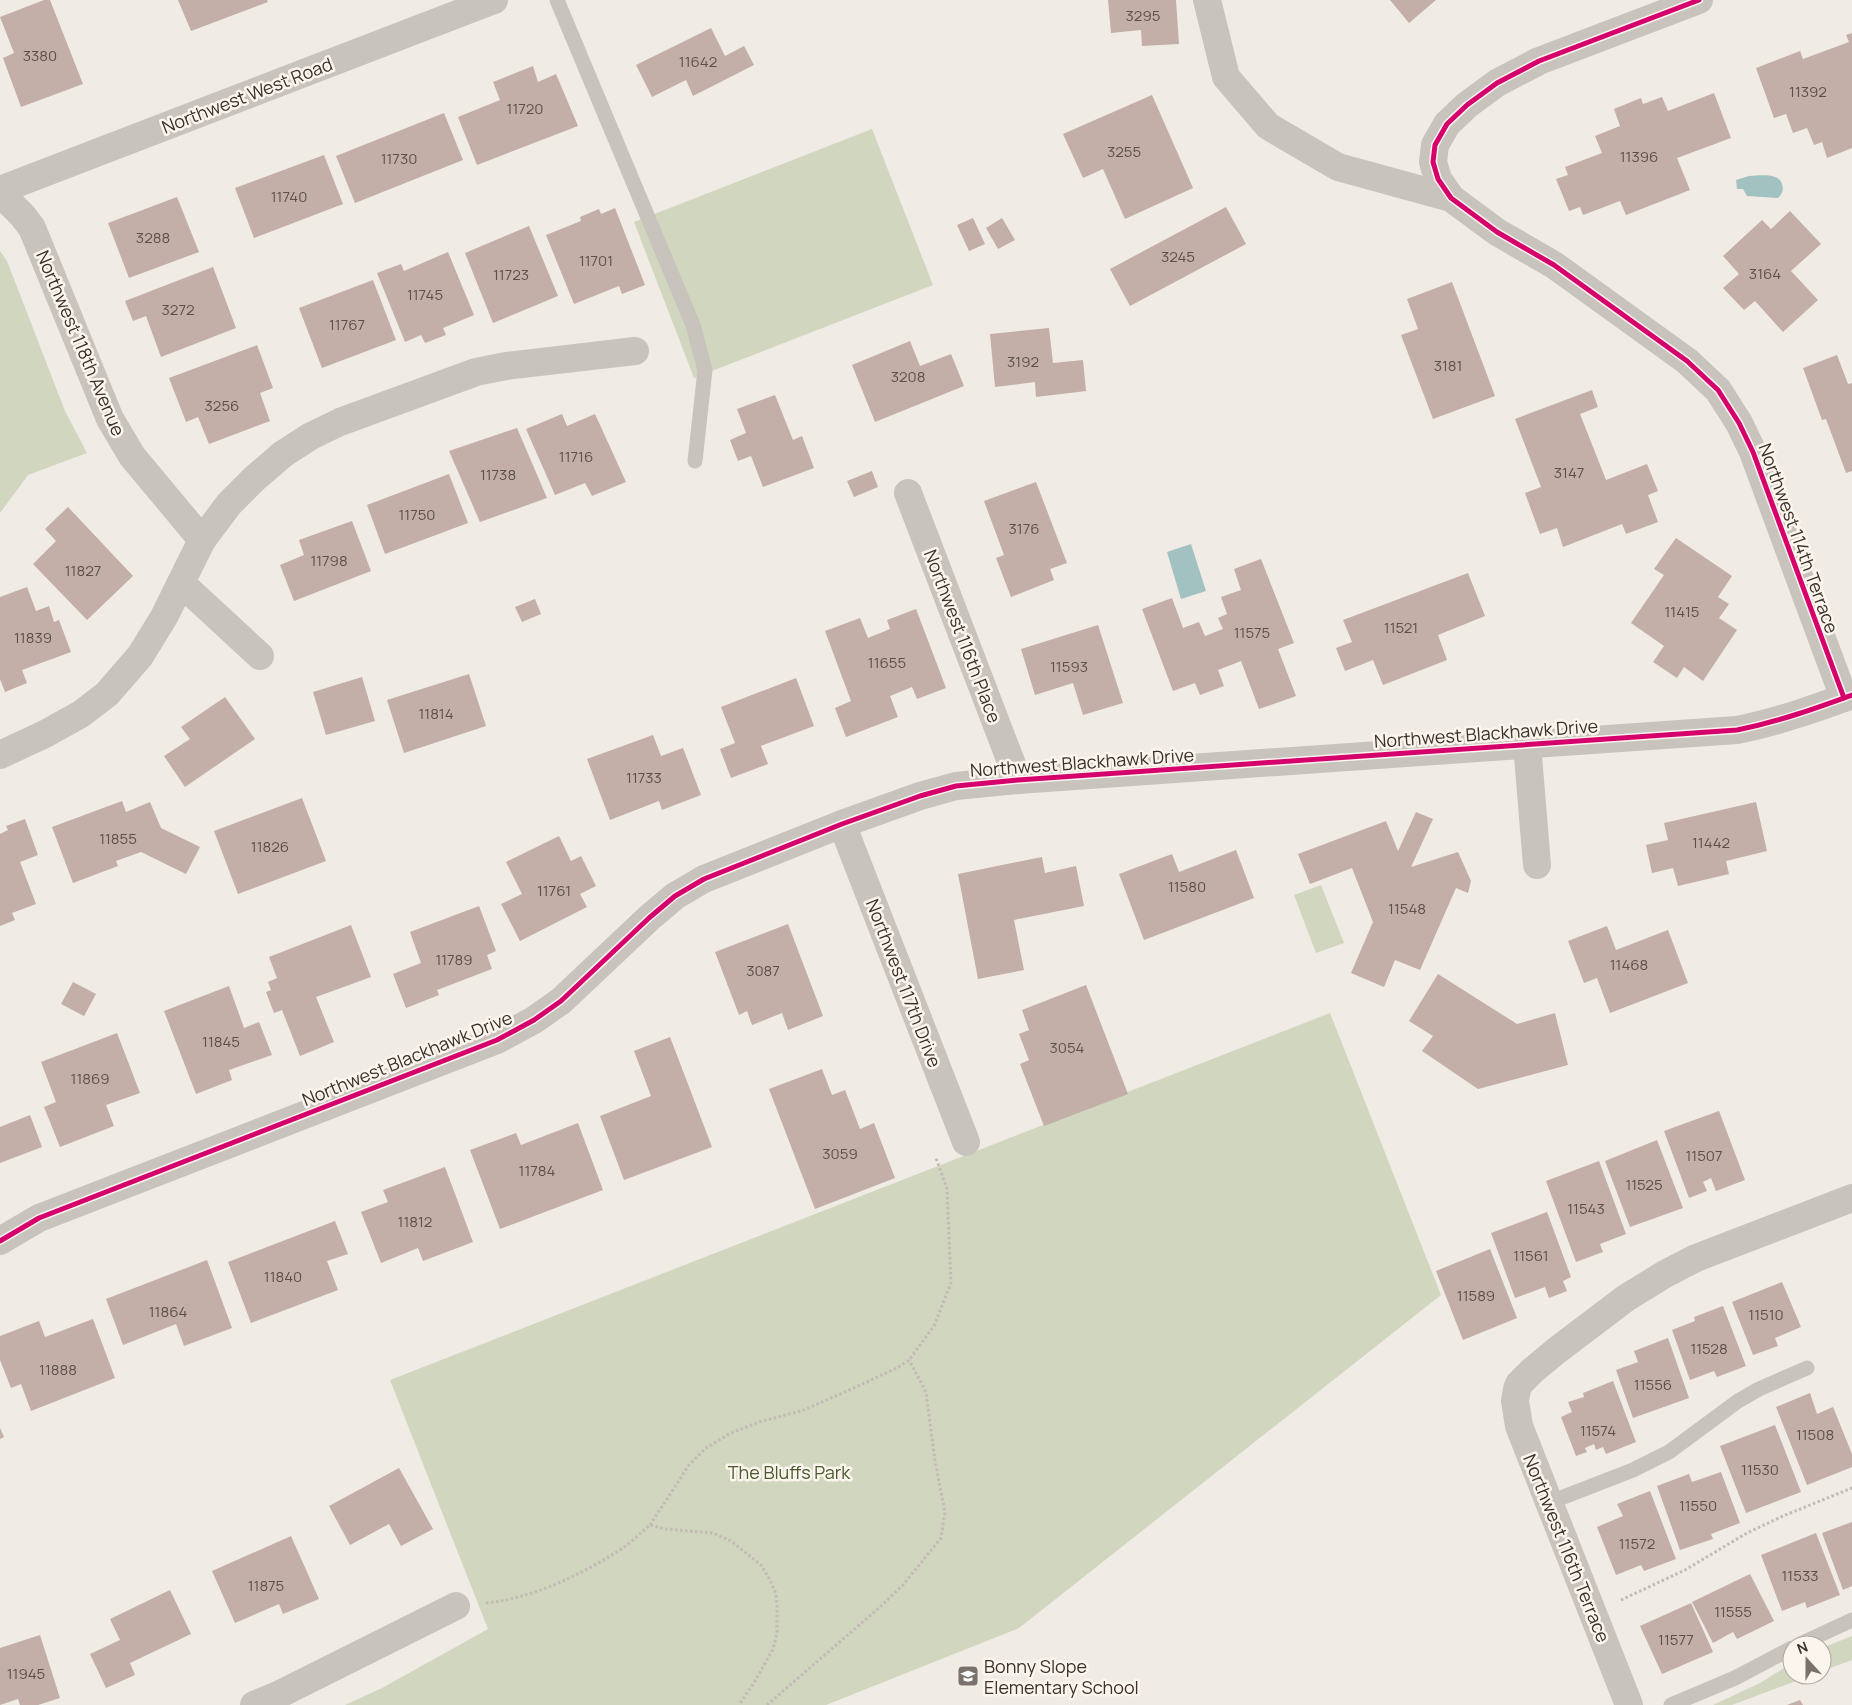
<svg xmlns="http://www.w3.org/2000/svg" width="1852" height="1705" viewBox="0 0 1852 1705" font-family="Manrope,sans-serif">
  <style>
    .green { fill: #d1d6bf }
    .water { fill: #a1c2c1 }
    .building { fill: #c3afa7 }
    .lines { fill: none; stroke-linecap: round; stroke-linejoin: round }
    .path { stroke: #c2bbb6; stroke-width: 3; stroke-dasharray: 2.5 2.5; stroke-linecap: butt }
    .lane { stroke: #c9c3be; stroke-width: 15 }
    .street { stroke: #c9c3be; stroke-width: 28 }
    .cycleway-casing { stroke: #fbf5ee; stroke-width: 8 }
    .cycleway { stroke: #d6006c; stroke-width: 5 }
    .labels { text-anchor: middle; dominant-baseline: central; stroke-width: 5; stroke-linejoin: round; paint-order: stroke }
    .number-label { font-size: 15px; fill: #5d504a }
    .street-label { font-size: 18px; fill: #3b302b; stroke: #fbf5ee }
    .park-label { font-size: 18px; fill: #4a5a2e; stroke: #fbf5ee }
    .poi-label { font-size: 18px; fill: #3b302b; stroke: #fbf5ee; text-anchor: start }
  </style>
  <rect width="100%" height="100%" fill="#f0ebe5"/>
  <g class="green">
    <path d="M872,129L933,285L694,378L634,222Z"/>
    <path d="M0,251L7,261L65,411L87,453L28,475L0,513Z"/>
    <path d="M1321,885L1344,943L1316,953L1294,895Z"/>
    <path d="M1330,1013L1441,1295L1019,1628L826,1705H345L382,1688L488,1629L390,1380Z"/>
    <path d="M1852,1636V1660L1822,1671V1648Z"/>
    <path d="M1792,1663V1675H1812L1732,1705H1713L1760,1683Z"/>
  </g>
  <g class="water">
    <path d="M1749,176C1759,176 1778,172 1782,184C1784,190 1782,194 1778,198L1747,196L1743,189H1737L1736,180Z"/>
    <path d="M1191,544L1206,591L1181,599L1167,552Z"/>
  </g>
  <g class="building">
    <path d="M44,0H50L83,84L21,107L3,58L14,53L0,17Z"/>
    <path d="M178,0H267L268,2L191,31Z"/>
    <path d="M1108,0H1176L1179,44L1142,46L1141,30L1111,33Z"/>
    <path d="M1390,0H1436L1409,23Z"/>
    <path d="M711,28L725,56L744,46L754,65L693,96L686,80L652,97L636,65Z"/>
    <path d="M1852,33V148L1827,158L1822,142L1814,145L1807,128L1793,133L1786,114L1774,118L1756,68L1800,51L1803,59L1849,42L1846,35Z"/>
    <path d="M533,66L538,82L556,74L578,126L477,165L458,117L500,100L493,82Z"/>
    <path d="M1714,93L1731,138L1677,158L1690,190L1626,215L1620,201L1583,215L1580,207L1569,211L1556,179L1568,175L1565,167L1602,153L1595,136L1620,126L1614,109L1641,98L1643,104L1662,97L1668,111Z"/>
    <path d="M1152,95L1193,188L1125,219L1103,169L1083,178L1063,134Z"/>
    <path d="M444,113L463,160L355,203L336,156Z"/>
    <path d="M324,155L343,204L254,238L235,188Z"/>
    <path d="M177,197L199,252L129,278L108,223Z"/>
    <path d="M1226,207L1246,244L1130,306L1110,269Z"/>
    <path d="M615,208L645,285L622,294L619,286L574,304L546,235L581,221L580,217L599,209L601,214Z"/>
    <path d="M1790,211L1821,244L1791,271L1818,300L1783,332L1755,301L1744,310L1723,288L1739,274L1723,256L1762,220L1771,229Z"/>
    <path d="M973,218L985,244L969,251L957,225Z"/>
    <path d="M1002,218L1015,240L998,249L986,228Z"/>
    <path d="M529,226L558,296L493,323L465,253Z"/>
    <path d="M448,252L474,315L443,328L446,335L425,343L421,335L405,342L377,273L401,264L404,271Z"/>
    <path d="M213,267L236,328L161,357L146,316L133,321L125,301Z"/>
    <path d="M373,280L396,340L322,368L299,308Z"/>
    <path d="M1452,282L1495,396L1433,419L1401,335L1418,329L1407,299Z"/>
    <path d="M1049,328L1053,363L1083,360L1086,391L1036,397L1035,382L995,387L990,334Z"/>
    <path d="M910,341L920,366L951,354L964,386L875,422L852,365Z"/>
    <path d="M257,345L273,388L260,393L270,421L209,444L198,417L186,422L169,378Z"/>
    <path d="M1837,355L1848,384L1852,383V471L1846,473L1826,419L1822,420L1803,368Z"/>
    <path d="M1592,390L1598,407L1580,414L1606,480L1647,464L1658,491L1648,495L1658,522L1626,534L1622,524L1563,547L1557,528L1540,534L1525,493L1541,487L1515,419Z"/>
    <path d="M775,395L793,440L802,436L814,468L763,487L751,456L738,461L730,440L746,433L737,409Z"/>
    <path d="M562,414L567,426L595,414L626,482L592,496L585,483L555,495L526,429Z"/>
    <path d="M517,428L547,498L480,522L449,451Z"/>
    <path d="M872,471L878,487L854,497L847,481Z"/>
    <path d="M449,474L468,523L385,554L367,505Z"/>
    <path d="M1036,482L1067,563L1050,569L1054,580L1011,597L996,558L1004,555L984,501Z"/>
    <path d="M68,507L133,576L87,620L33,564L56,541L45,529Z"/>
    <path d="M352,521L371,571L294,601L280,565L304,555L299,540Z"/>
    <path d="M1676,538L1732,576L1718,597L1729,604L1719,618L1737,630L1703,681L1684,667L1677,678L1653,662L1664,646L1631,623L1664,575L1654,569Z"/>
    <path d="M1261,559L1294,643L1278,649L1296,696L1259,709L1241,661L1218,670L1224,686L1200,695L1195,683L1173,691L1142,609L1172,598L1183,628L1199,622L1205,636L1223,629L1218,618L1227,614L1221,597L1241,590L1234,569Z"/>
    <path d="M1468,573L1485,616L1438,635L1447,660L1383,685L1373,660L1345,671L1336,648L1352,642L1343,620Z"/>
    <path d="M27,587L36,611L49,606L54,622L59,620L71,652L22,670L27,683L5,692L0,679V597Z"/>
    <path d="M535,599L541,614L522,622L515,607Z"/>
    <path d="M916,609L946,688L917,699L912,687L890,696L898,717L846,737L835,708L851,701L825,631L860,618L868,638L890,629L887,620Z"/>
    <path d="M1098,625L1123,703L1083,715L1073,683L1035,695L1021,649Z"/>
    <path d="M469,674L486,726L404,753L387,700Z"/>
    <path d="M362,677L375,721L326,735L313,692Z"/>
    <path d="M796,678L814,726L761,746L768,764L731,778L720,749L735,743L721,707Z"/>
    <path d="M225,697L255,739L185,787L164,756L190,739L181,727Z"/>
    <path d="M653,735L661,756L683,748L701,795L662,810L659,801L610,820L587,759Z"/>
    <path d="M302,798L326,861L238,894L214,831Z"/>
    <path d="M122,801L126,812L150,802L161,828L200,847L186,874L141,852L116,861L118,866L73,883L52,827Z"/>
    <path d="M1756,802L1767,851L1726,861L1729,874L1678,886L1673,868L1652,873L1646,845L1668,840L1664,823Z"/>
    <path d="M1416,812L1433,819L1411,867L1458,852L1471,881L1468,893L1456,888L1420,970L1395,960L1384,987L1351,973L1373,922L1352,868L1310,884L1298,854L1386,821L1398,851Z"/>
    <path d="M25,819L38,855L20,862L36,904L12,913L15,920L0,926V834L8,830L6,826Z"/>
    <path d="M559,836L571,861L581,856L596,886L580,894L587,907L520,941L501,904L522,894L506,862Z"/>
    <path d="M1236,850L1254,898L1144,940L1119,874L1172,854L1179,872Z"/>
    <path d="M1042,857L1045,873L1076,866L1084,906L1014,920L1024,970L978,979L958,874Z"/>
    <path d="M479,906L496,951L487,955L492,969L437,990L439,995L406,1008L393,974L421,963L410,932Z"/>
    <path d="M788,924L823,1016L788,1030L782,1013L752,1025L747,1011L739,1015L715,952Z"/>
    <path d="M351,925L371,977L316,997L334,1042L300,1056L282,1010L274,1013L266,992L271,990L268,982L277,978L269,957Z"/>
    <path d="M1607,926L1616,950L1668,930L1688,983L1610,1013L1597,978L1584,983L1568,941Z"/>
    <path d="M1438,974L1517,1024L1555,1013L1568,1065L1478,1089L1422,1051L1433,1036L1409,1021Z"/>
    <path d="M73,982L96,994L84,1016L61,1004Z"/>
    <path d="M1086,985L1128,1094L1044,1126L1020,1064L1029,1060L1019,1034L1029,1030L1022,1010Z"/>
    <path d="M229,986L244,1028L259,1022L272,1055L229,1070L232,1080L196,1094L164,1011Z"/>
    <path d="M117,1033L140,1093L106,1105L114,1126L60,1147L44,1107L56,1102L41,1062Z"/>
    <path d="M670,1037L712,1147L624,1180L600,1116L651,1096L634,1051Z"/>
    <path d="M822,1069L832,1095L845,1090L860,1129L874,1123L895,1178L815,1209L769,1089Z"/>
    <path d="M1719,1111L1745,1180L1716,1191L1711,1178L1703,1182L1707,1191L1689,1198L1664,1131Z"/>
    <path d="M30,1115L42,1147L0,1163V1127Z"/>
    <path d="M578,1123L603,1190L500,1229L470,1150L516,1133L521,1145Z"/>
    <path d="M1657,1140L1683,1208L1630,1227L1605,1161Z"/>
    <path d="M1599,1161L1626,1234L1600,1244L1603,1252L1576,1262L1546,1181Z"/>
    <path d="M445,1167L473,1242L423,1261L418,1248L381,1263L361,1212L388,1202L383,1190Z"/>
    <path d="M1547,1212L1571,1277L1563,1281L1567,1291L1549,1298L1545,1287L1515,1298L1491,1233Z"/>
    <path d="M335,1221L348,1254L327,1261L338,1290L251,1323L228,1262Z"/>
    <path d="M1490,1249L1517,1318L1463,1340L1436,1271Z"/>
    <path d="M207,1260L232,1328L184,1346L176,1324L123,1345L106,1299Z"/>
    <path d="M1782,1282L1801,1327L1775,1338L1778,1346L1753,1355L1732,1302Z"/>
    <path d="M1723,1306L1746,1366L1717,1377L1714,1371L1690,1380L1672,1330L1695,1321L1694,1317Z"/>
    <path d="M93,1319L115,1378L31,1411L21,1384L11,1388L0,1360V1336L39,1321L45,1337Z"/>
    <path d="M1668,1338L1689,1398L1633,1418L1616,1370L1638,1362L1634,1351Z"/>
    <path d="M1613,1381L1636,1442L1606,1454L1603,1447L1596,1450L1594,1444L1585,1448L1587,1452L1576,1456L1561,1417L1572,1412L1568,1402L1584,1397L1583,1393Z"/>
    <path d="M1810,1393L1817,1414L1833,1407L1852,1454V1467L1807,1485L1776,1407Z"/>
    <path d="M1775,1425L1801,1492L1746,1513L1720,1446Z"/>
    <path d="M0,1428L4,1437L0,1439Z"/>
    <path d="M399,1468L433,1529L401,1546L389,1524L350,1545L329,1506Z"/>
    <path d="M1721,1472L1740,1523L1711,1534L1713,1539L1680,1550L1657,1486L1689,1474L1692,1482Z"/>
    <path d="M1650,1491L1676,1559L1644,1571L1641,1565L1616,1575L1597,1527L1623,1516L1617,1504Z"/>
    <path d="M1852,1522V1586L1843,1590L1822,1533Z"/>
    <path d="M1816,1533L1840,1595L1807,1608L1805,1602L1782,1611L1761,1555Z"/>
    <path d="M291,1536L319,1599L283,1614L279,1604L235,1623L212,1571Z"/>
    <path d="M1750,1574L1774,1621L1737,1639L1733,1632L1713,1643L1692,1602Z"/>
    <path d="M170,1590L191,1634L130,1663L135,1675L106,1688L90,1654L120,1640L110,1619Z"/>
    <path d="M1691,1603L1713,1652L1662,1674L1640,1626Z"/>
    <path d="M40,1635L60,1698L38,1705H20L18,1699L0,1705V1648Z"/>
    <path d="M1800,1700L1803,1705H1787Z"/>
  </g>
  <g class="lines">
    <g class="path">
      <path d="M650,1525L689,1465L706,1448L729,1434L759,1422L801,1411L845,1392L897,1368L909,1360L934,1326L951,1283L947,1189L936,1158"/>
      <path d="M1621,1600L1685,1570L1747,1533L1783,1516L1852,1488"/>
      <path d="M486,1603C534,1598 580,1575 620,1550C631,1543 640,1533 650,1525L666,1529L713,1533L731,1541L761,1565L770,1580L776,1594L777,1607V1633L773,1649L755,1681L739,1705"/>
      <path d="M767,1705L880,1607L903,1585L941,1538L945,1512L935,1461L926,1392L909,1360"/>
    </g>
    <g class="lane">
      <path d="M557,0L693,325L705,370L695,461"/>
      <path d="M1548,1503L1633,1470L1669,1452L1738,1401L1759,1389L1807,1368"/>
      <path d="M1798,1645L1852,1620"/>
      <path d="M1671,1705L1735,1678L1792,1648"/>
    </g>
    <g class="street">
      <path d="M1207,0L1226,77L1268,126L1338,167L1451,198"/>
      <path d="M1699,0L1539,61L1497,83L1467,105L1447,124L1435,145L1433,162L1438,179L1451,198L1497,232L1554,265L1687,361L1718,390L1739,423L1753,452L1844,698"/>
      <path d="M0,190L494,0"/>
      <path d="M0,193L23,216L32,228L110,419L132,456L202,540"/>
      <path d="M908,493L1018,780"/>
      <path d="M181,583L260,656"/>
      <path d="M1527,744L1537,865"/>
      <path d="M0,755L45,734L81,714L107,694L140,656L164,617L202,540L229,504L255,478L283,454L311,436L340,422L476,372L506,366L635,351"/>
      <path d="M842,824L966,1142"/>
      <path d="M0,1241L39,1218L497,1040L534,1020L561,1001L649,918L675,896L704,879L842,824L920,796L956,786L1018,780L1737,730C1777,722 1814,709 1852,695"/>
      <path d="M254,1705L276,1696L456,1606"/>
      <path d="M1629,1705L1519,1426L1515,1401L1517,1389L1519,1384L1532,1371L1556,1351L1626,1298L1665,1274L1696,1258L1852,1198"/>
    </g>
    <g class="cycleway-casing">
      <g id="cycleway">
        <path d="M1699,0L1539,61L1497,83L1467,105L1447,124L1435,145L1433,162L1438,179L1451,198L1497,232L1554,265L1687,361L1718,390L1739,423L1753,452L1844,698"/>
        <path d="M0,1241L39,1218L497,1040L534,1020L561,1001L649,918L675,896L704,879L842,824L920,796L956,786L1018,780L1737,730C1777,722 1814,709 1852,695"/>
      </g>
    </g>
    <use href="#cycleway" class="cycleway"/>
  </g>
  <defs>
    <g id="school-square" transform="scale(1.125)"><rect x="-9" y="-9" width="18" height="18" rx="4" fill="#7a716c" stroke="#fbf5ee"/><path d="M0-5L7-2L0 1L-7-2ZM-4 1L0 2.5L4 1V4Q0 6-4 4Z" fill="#fff"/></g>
  </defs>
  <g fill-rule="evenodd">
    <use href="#school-square" x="968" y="1676"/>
  </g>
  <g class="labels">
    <g class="number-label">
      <text x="1143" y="15">3295</text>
      <text x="40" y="55">3380</text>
      <text x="698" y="61">11642</text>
      <text x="1808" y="91">11392</text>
      <text x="525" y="108">11720</text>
      <text x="1124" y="151">3255</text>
      <text x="1639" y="156">11396</text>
      <text x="399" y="158">11730</text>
      <text x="289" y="196">11740</text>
      <text x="153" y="237">3288</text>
      <text x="1178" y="256">3245</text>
      <text x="596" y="260">11701</text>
      <text x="1765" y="273">3164</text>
      <text x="511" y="274">11723</text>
      <text x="425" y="294">11745</text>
      <text x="178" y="309">3272</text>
      <text x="347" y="324">11767</text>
      <text x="1023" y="361">3192</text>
      <text x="1448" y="365">3181</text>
      <text x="908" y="376">3208</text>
      <text x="222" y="405">3256</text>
      <text x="576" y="456">11716</text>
      <text x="1569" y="472">3147</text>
      <text x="498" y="474">11738</text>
      <text x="417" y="514">11750</text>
      <text x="1024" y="528">3176</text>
      <text x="329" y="560">11798</text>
      <text x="83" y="570">11827</text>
      <text x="1682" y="611">11415</text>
      <text x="1401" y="627">11521</text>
      <text x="1252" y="632">11575</text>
      <text x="33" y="637">11839</text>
      <text x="887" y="662">11655</text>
      <text x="1069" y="666">11593</text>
      <text x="436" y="713">11814</text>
      <text x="644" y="777">11733</text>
      <text x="118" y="838">11855</text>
      <text x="1711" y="842">11442</text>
      <text x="270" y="846">11826</text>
      <text x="1187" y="886">11580</text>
      <text x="554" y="890">11761</text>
      <text x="1407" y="908">11548</text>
      <text x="454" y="959">11789</text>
      <text x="1629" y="964">11468</text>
      <text x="763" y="970">3087</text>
      <text x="221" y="1041">11845</text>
      <text x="1067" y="1047">3054</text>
      <text x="90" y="1078">11869</text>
      <text x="840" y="1153">3059</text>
      <text x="1704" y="1155">11507</text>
      <text x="537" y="1170">11784</text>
      <text x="1644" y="1184">11525</text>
      <text x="1586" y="1208">11543</text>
      <text x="415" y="1221">11812</text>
      <text x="1531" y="1255">11561</text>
      <text x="283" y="1276">11840</text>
      <text x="1476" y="1295">11589</text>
      <text x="168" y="1311">11864</text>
      <text x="1766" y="1314">11510</text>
      <text x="1709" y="1348">11528</text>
      <text x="58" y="1369">11888</text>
      <text x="1653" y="1384">11556</text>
      <text x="1598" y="1430">11574</text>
      <text x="1815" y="1434">11508</text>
      <text x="1760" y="1469">11530</text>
      <text x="1698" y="1505">11550</text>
      <text x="1637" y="1543">11572</text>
      <text x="1800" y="1575">11533</text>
      <text x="266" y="1585">11875</text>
      <text x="1733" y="1611">11555</text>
      <text x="1676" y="1639">11577</text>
      <text x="26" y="1673">11945</text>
    </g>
    <g class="street-label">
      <text transform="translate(247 95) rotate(-21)">Northwest West Road</text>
      <text transform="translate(81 343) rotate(67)">Northwest 118th Avenue</text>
      <text transform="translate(1799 538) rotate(70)">Northwest 114th Terrace</text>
      <text transform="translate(963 636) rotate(69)">Northwest 116th Place</text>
      <text transform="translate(1486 733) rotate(-4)">Northwest Blackhawk Drive</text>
      <text transform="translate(1082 762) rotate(-4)">Northwest Blackhawk Drive</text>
      <text transform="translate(904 983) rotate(69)">Northwest 117th Drive</text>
      <text transform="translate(407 1058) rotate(-22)">Northwest Blackhawk Drive</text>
      <text transform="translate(1567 1548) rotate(68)">Northwest 116th Terrace</text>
    </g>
    <g class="park-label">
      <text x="789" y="1472">The Bluffs Park</text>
    </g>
    <g class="poi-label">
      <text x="984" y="1666">Bonny Slope<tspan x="984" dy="21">Elementary School</tspan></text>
    </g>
  </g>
  <g transform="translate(1807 1660) rotate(339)"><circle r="24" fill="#fbf5ee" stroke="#aea6a0"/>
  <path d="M0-4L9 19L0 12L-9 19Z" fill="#7a716c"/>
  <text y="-8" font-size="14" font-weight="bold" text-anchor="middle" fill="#3b302b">N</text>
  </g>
</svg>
